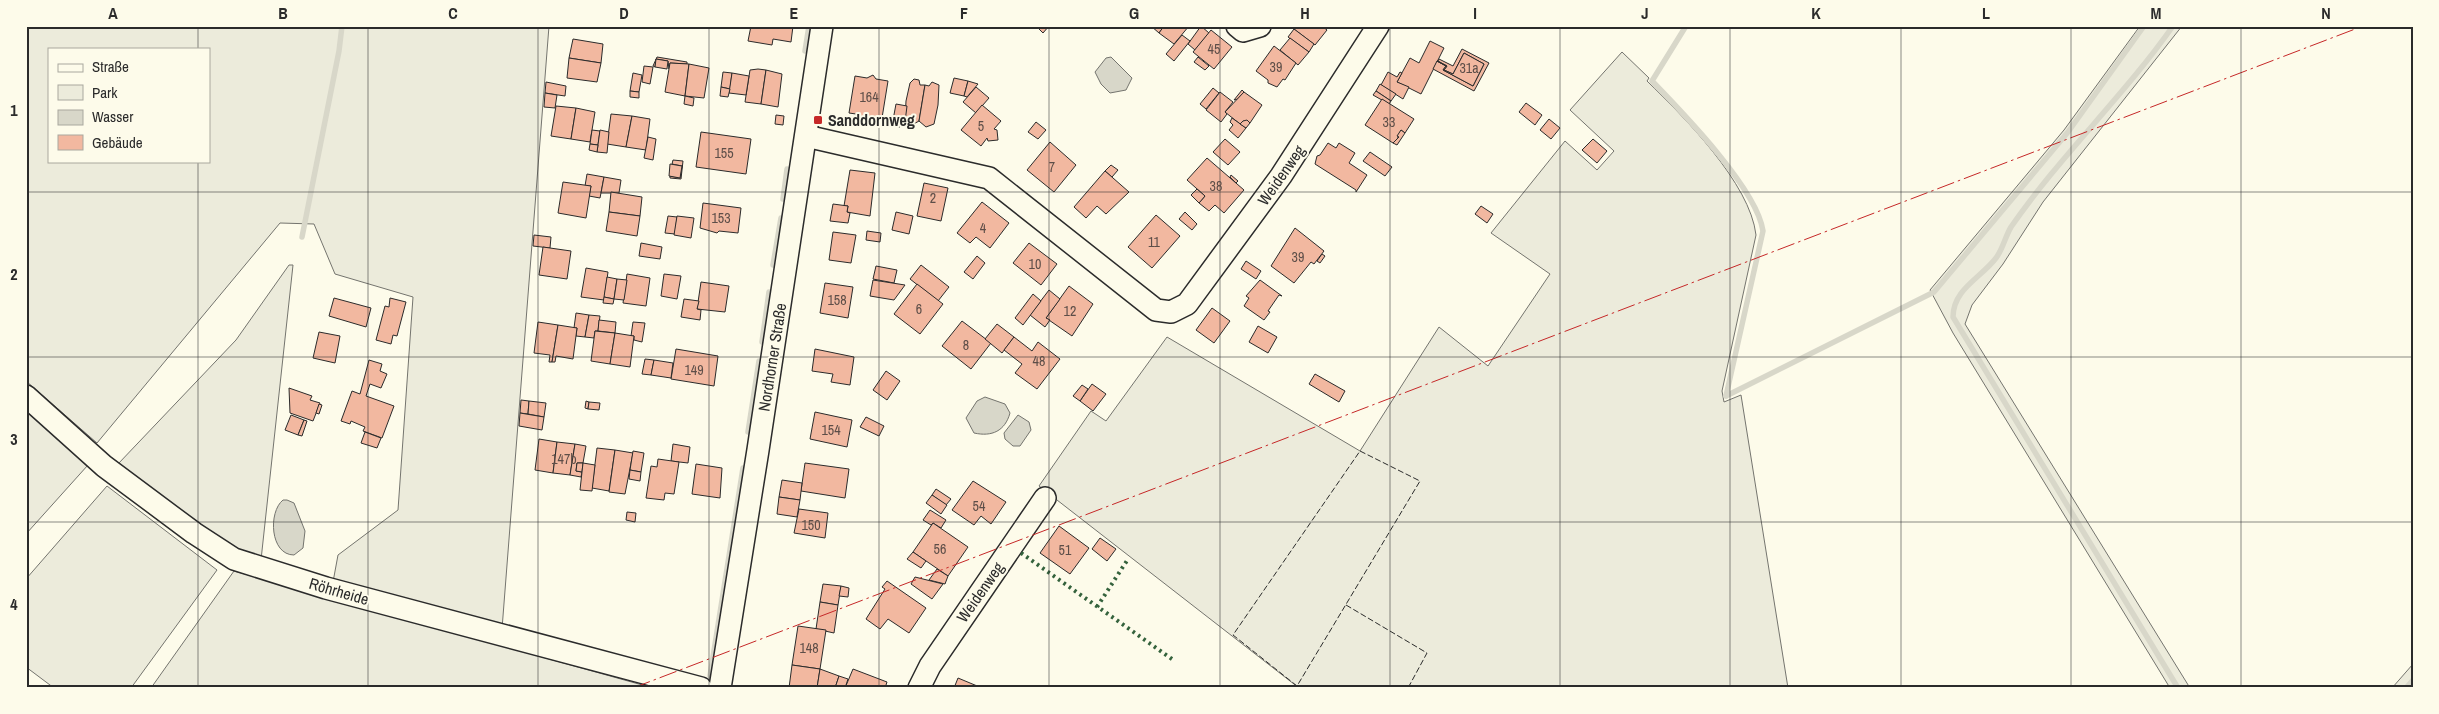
<svg xmlns="http://www.w3.org/2000/svg" width="2439" height="714" viewBox="0 0 2439 714" font-family="'Archivo Narrow',sans-serif">
  <style>
    .green { fill: #ecebdb; stroke: #74746e; fill-rule: evenodd }
    .water { fill: #d8d7c9; stroke: #74746e }
    .lines { fill: none; stroke-linecap: round; stroke-linejoin: round }
    .stream { stroke: #d8d7c9; stroke-width: 5.5 }
    .building { fill: #f2b8a0; stroke: #2b2b2b }
    .minor-casing { stroke: #2b2b2b; stroke-width: 24 }
    .minor { stroke: #fdfbea; stroke-width: 21 }
    .hedge { stroke: #34623c; stroke-width: 4; stroke-dasharray: 2.5 4; stroke-linecap: butt }
    .fence { stroke: #2b2b2b; stroke-width: 1; stroke-dasharray: 6 2.5; stroke-linecap: butt }
    .power { stroke: #c62828; stroke-width: 1; stroke-dasharray: 18 4 2.5 4; stroke-linecap: butt }
    .grid { fill: none; stroke: #2b2b2b; stroke-width: 1; stroke-opacity: 0.55 }
    .poi-dot { fill: #c62828; stroke: #fdfbea; stroke-width: 2 }
    .labels { text-anchor: middle; dominant-baseline: central; stroke-width: 4; stroke-linejoin: round; paint-order: stroke }
    .number-label { font-size: 14px; fill: #5d4e48 }
    .poi-label { font-size: 16px; font-weight: bold; fill: #2b2b2b; stroke: #fdfbea; text-anchor: start }
    .street-label { font-size: 16px; fill: #2b2b2b; stroke: #fdfbea }
    .neatline { fill: none; stroke: #2b2b2b; stroke-width: 2 }
    .grid-label { font-size: 16px; text-anchor: middle; font-weight: bold; fill: #2b2b2b }
  </style>
  <rect width="100%" height="100%" fill="#fdfbea"/>
  <g class="green">
    <path d="M26,26H549L502,629L333,582L338,555L398,510L413,297L335,274L314,224L280,223L97,443L26,381ZM49,49H209V161H49Z"/>
    <path d="M2140,26H2182L2043,202L2003,264L1972,305L1965,324L2190,688H2170L1953,333L1930,290L2064,130Z"/>
    <path d="M1622,52L1649,78L1647,81C1684,117 1750,183 1756,235L1722,391L1724,402L1741,395L1788,688H1299L1039,486L1091,411L1106,421L1167,337L1360,451L1439,327L1488,366L1550,274L1491,233L1565,141L1597,170L1614,151L1570,110Z"/>
    <path d="M289,265H293L261,560L237,552L118,464L236,340Z"/>
    <path d="M26,411L88,465L26,534Z"/>
    <path d="M107,486L217,570L131,688H54L26,667V579Z"/>
    <path d="M234,571L653,688H151Z"/>
    <path d="M2413,664V688H2392Z"/>
  </g>
  <g class="water">
    <path d="M1111,57L1132,78L1126,90L1110,93L1101,84L1095,72L1106,58Z"/>
    <path d="M985,397L1005,404L1010,413C1005,431 992,437 974,433L966,418L977,401Z"/>
    <path d="M1018,415L1029,422L1031,430L1020,446H1013L1005,439L1004,433Z"/>
    <path d="M283,500H287L294,503L305,531L303,548L294,555C270,555 268,512 283,500Z"/>
  </g>
  <g class="lines">
    <g class="stream">
      <path d="M1686,26L1652,81C1682,112 1757,189 1763,231L1726,396"/>
      <path d="M2173,26C2123,97 2060,156 2011,227C2005,237 2003,249 1996,258C1981,278 1953,289 1953,317L2178,688"/>
      <path d="M805,51L809,26"/>
      <path d="M783,199L787,169"/>
      <path d="M302,237L339,51L342,26"/>
      <path d="M773,265L781,218"/>
      <path d="M762,342L769,292"/>
      <path d="M1726,396L1934,292L2068,132L2144,26"/>
      <path d="M748,432L759,361"/>
      <path d="M710,676L743,468"/>
      <path d="M2406,688L2413,680"/>
    </g>
  </g>
  <g class="building">
    <path d="M751,26H793L791,42L773,39L772,45L748,41Z"/>
    <path d="M1036,26H1049L1043,33Z"/>
    <path d="M1151,26H1164L1159,33Z"/>
    <path d="M1164,26H1189L1174,44L1159,33Z"/>
    <path d="M1201,26L1209,33L1195,50L1188,44Z"/>
    <path d="M1290,26H1322L1327,30L1315,45Z"/>
    <path d="M1294,29L1314,44L1309,52L1288,37Z"/>
    <path d="M1211,30L1232,47L1214,69L1193,52Z"/>
    <path d="M1182,35L1190,41L1174,61L1166,54Z"/>
    <path d="M1290,38L1309,52L1298,65L1280,50Z"/>
    <path d="M573,39L603,44L601,63L569,58Z"/>
    <path d="M1430,41L1444,48L1421,94L1397,82L1410,58L1419,63Z"/>
    <path d="M1274,46L1296,63L1285,80L1283,79L1277,87L1268,83V80L1256,71Z"/>
    <path d="M1462,49L1489,63L1474,91L1433,69L1437,61L1446,66L1443,70L1473,86L1484,64L1464,53L1453,74L1444,70L1447,66L1438,61L1439,59L1453,66Z"/>
    <path d="M1464,53L1484,64L1473,86L1443,70L1446,66L1437,61L1447,66L1444,70L1453,74Z"/>
    <path d="M657,57L687,62V64L670,63L669,69L668,61L656,59L655,67L653,66Z"/>
    <path d="M1198,57L1209,66L1205,70L1194,62Z"/>
    <path d="M569,58L601,63L597,82L567,78Z"/>
    <path d="M656,59L668,61L667,69L655,67Z"/>
    <path d="M670,63L689,64L685,96L665,92Z"/>
    <path d="M689,64L709,68L704,98L685,96Z"/>
    <path d="M644,66L653,67L650,84L642,82Z"/>
    <path d="M758,69L766,70L761,104L745,102L750,70Z"/>
    <path d="M766,70L782,74L778,107L761,104Z"/>
    <path d="M723,72L732,73L730,89L721,87Z"/>
    <path d="M1388,72L1397,77L1400,72L1402,73L1397,82L1409,87L1403,99L1381,85Z"/>
    <path d="M633,73L642,75L639,92L630,91Z"/>
    <path d="M732,73L749,76L746,95L729,93Z"/>
    <path d="M873,75L876,79L888,81L882,118L875,117V120L856,117V114L849,113L855,76L867,78Z"/>
    <path d="M954,78L968,81L964,96L950,93Z"/>
    <path d="M914,79L919,80L920,85H925L919,121L912,125L905,119L906,101L910,83Z"/>
    <path d="M968,81L978,84L967,97L964,96Z"/>
    <path d="M546,82L566,86L565,96L545,93Z"/>
    <path d="M932,82L939,85L938,105L934,124L926,127L919,121L925,85L929,86Z"/>
    <path d="M1380,84L1396,94L1391,101L1376,91Z"/>
    <path d="M721,87L730,89L728,97L720,96Z"/>
    <path d="M976,87L989,98L976,113L963,102Z"/>
    <path d="M1213,88L1219,93L1206,109L1200,104Z"/>
    <path d="M1242,90L1244,92L1238,99L1234,100Z"/>
    <path d="M630,91L639,92V98L630,97Z"/>
    <path d="M1376,91L1391,101L1389,104L1373,95Z"/>
    <path d="M1220,92L1233,102L1225,112L1227,114L1221,122L1206,110Z"/>
    <path d="M1244,92L1262,105L1250,123L1243,121L1240,124L1225,112Z"/>
    <path d="M545,93L557,95L555,108L544,107Z"/>
    <path d="M685,96L694,98L693,106L684,104Z"/>
    <path d="M1382,99L1414,119L1405,133L1401,130L1396,142L1393,143L1365,125Z"/>
    <path d="M1526,103L1542,115L1535,125L1519,112Z"/>
    <path d="M896,104L907,106L905,122L893,120Z"/>
    <path d="M982,105L1001,121L994,129L997,130L998,140L988,141L987,138L981,146L961,130Z"/>
    <path d="M556,106L576,108L571,139L551,136Z"/>
    <path d="M576,108L595,112L590,142L571,139Z"/>
    <path d="M611,114L632,116L626,147L607,144Z"/>
    <path d="M776,115L784,116L783,125L775,124Z"/>
    <path d="M632,116L650,119L646,150L626,147Z"/>
    <path d="M1232,118L1246,128L1238,138L1229,130L1233,125L1230,122Z"/>
    <path d="M1549,119L1560,128L1551,139L1540,130Z"/>
    <path d="M893,120L902,121L900,127L892,126Z"/>
    <path d="M1247,120L1250,123L1246,128L1240,124L1243,121Z"/>
    <path d="M1036,122L1046,130L1038,139L1028,132Z"/>
    <path d="M592,130L600,131L598,145L590,144Z"/>
    <path d="M600,130L609,132L607,153L597,152Z"/>
    <path d="M1401,130L1405,133L1397,145L1393,143L1399,137L1397,136Z"/>
    <path d="M701,132L751,139L746,174L696,167Z"/>
    <path d="M648,137L656,139L653,160L644,158Z"/>
    <path d="M1225,139L1240,152L1228,165L1213,152Z"/>
    <path d="M1593,139L1607,151L1597,163L1582,150Z"/>
    <path d="M1050,142L1076,165L1054,192L1027,170Z"/>
    <path d="M1328,143L1336,148L1339,143L1355,153L1349,163L1367,175L1356,192V190L1315,164L1317,156L1320,155Z"/>
    <path d="M590,144L598,145L597,152L589,150Z"/>
    <path d="M1370,152L1392,167L1385,176L1363,161Z"/>
    <path d="M1207,158L1244,190L1224,213L1215,205L1209,211L1199,203L1205,196L1187,180Z"/>
    <path d="M673,160L683,161L681,179L670,178V176L680,178L682,166L672,164Z"/>
    <path d="M670,164L682,166L680,178L669,176Z"/>
    <path d="M1111,165L1118,170L1112,177L1105,171Z"/>
    <path d="M850,170L875,173L870,216L847,212L848,206H844Z"/>
    <path d="M1105,171L1129,192L1106,214L1097,206L1086,218L1074,207Z"/>
    <path d="M587,174L604,177L600,198L589,196L591,186H585Z"/>
    <path d="M1231,175L1238,181L1236,183L1230,177Z"/>
    <path d="M604,177L621,180L619,193H601Z"/>
    <path d="M563,182L591,186L586,218L558,213Z"/>
    <path d="M924,183L948,188L941,221L917,216Z"/>
    <path d="M1197,189L1205,196L1199,203L1191,195Z"/>
    <path d="M611,192L642,197L640,216L609,212Z"/>
    <path d="M982,202L1009,223L990,248L976,237L970,243L957,233Z"/>
    <path d="M703,203L741,208L738,233L719,231L717,233L700,228Z"/>
    <path d="M833,204L848,206L847,212L850,213L848,223L830,221Z"/>
    <path d="M1481,206L1493,214L1487,223L1475,214Z"/>
    <path d="M609,212L640,216L637,236L606,231Z"/>
    <path d="M896,212L913,216L909,234L892,230Z"/>
    <path d="M1185,212L1197,224L1192,230L1179,219Z"/>
    <path d="M1156,215L1180,236L1152,268L1128,247Z"/>
    <path d="M668,216L677,217L675,234L665,233Z"/>
    <path d="M677,216L694,218L691,238L674,235Z"/>
    <path d="M1295,228L1324,251L1314,264L1311,262L1294,283L1271,266Z"/>
    <path d="M867,231L881,233L880,242L866,240Z"/>
    <path d="M833,232L856,235L851,263L829,260Z"/>
    <path d="M534,235L551,237L550,248L533,246Z"/>
    <path d="M641,243L662,247L660,259L639,256Z"/>
    <path d="M1029,243L1057,264L1041,285L1013,263Z"/>
    <path d="M543,247L571,251L567,279L539,275Z"/>
    <path d="M1322,254L1325,256L1320,263L1317,261Z"/>
    <path d="M977,256L985,263L973,279L964,272Z"/>
    <path d="M1246,261L1261,271L1256,279L1241,269Z"/>
    <path d="M921,265L949,287L938,301L910,279Z"/>
    <path d="M876,266L897,270L894,283L873,279Z"/>
    <path d="M586,268L608,272L604,300L581,297Z"/>
    <path d="M627,274L650,278L646,306L623,303Z"/>
    <path d="M664,274L681,276L677,299L661,296Z"/>
    <path d="M607,277L617,279L614,299L604,297Z"/>
    <path d="M617,279L627,280L624,300L614,299Z"/>
    <path d="M873,280L905,285L894,300L870,296Z"/>
    <path d="M1260,280L1282,296L1279,295L1268,311L1270,312L1264,320L1244,306L1249,298L1246,296Z"/>
    <path d="M701,282L729,286L725,312L697,309Z"/>
    <path d="M825,283L853,287L848,318L820,313Z"/>
    <path d="M917,284L943,304L920,334L894,314Z"/>
    <path d="M1069,286L1093,304L1072,336L1046,318Z"/>
    <path d="M1049,290L1060,299L1046,318L1050,320L1045,327L1030,315Z"/>
    <path d="M1033,294L1041,301L1023,325L1015,318Z"/>
    <path d="M604,297L614,299L613,304L603,303Z"/>
    <path d="M334,298L371,308L366,327L329,316Z"/>
    <path d="M390,298L406,302L397,336L393,335L391,344L376,340L385,306L389,307Z"/>
    <path d="M684,299L699,301L697,309L701,310L700,320L681,317Z"/>
    <path d="M1212,308L1230,321L1214,343L1196,330Z"/>
    <path d="M576,313L589,315L585,337L576,336L577,328H574Z"/>
    <path d="M589,315L600,316L598,331H595L594,338L585,337Z"/>
    <path d="M599,320L616,322L615,333L598,331Z"/>
    <path d="M962,321L991,343L971,369L942,346Z"/>
    <path d="M538,322L558,325L552,362H549L550,355L534,353Z"/>
    <path d="M633,322L645,323L642,342L634,340V336H631Z"/>
    <path d="M997,324L1014,337L1002,353L985,339Z"/>
    <path d="M558,325L577,328L573,359L556,356L555,362H552Z"/>
    <path d="M1258,326L1277,337L1268,353L1249,342Z"/>
    <path d="M595,331L615,333L610,364L591,361Z"/>
    <path d="M319,332L340,336L335,363L313,358Z"/>
    <path d="M615,333L634,336L630,367L610,364Z"/>
    <path d="M1014,337L1032,351L1038,342L1060,359L1037,389L1015,373L1022,364L1004,350Z"/>
    <path d="M676,349L718,356L714,386L671,379Z"/>
    <path d="M815,349L854,357L850,385L831,382L833,374L812,371Z"/>
    <path d="M645,359L654,360L651,375L642,374Z"/>
    <path d="M369,360L382,364L380,371L387,374L381,388L370,384L366,396L394,406L382,438L363,431L365,427L351,421L350,424L341,421L352,391L360,394Z"/>
    <path d="M654,360L673,363L671,378L651,375Z"/>
    <path d="M886,371L900,381L887,400L873,390Z"/>
    <path d="M1315,374L1345,391L1339,402L1309,384Z"/>
    <path d="M1092,384L1106,394L1093,411L1080,401Z"/>
    <path d="M1082,385L1088,389L1080,401L1073,396Z"/>
    <path d="M289,388L312,396L310,400L320,403L313,421L290,413Z"/>
    <path d="M521,400L529,401L528,414L520,413Z"/>
    <path d="M529,401L546,403L544,417L528,414Z"/>
    <path d="M586,401L589,402L588,409L585,408Z"/>
    <path d="M589,402L600,403L599,410L588,409Z"/>
    <path d="M319,404L322,405L319,414L316,413Z"/>
    <path d="M815,412L852,420L847,447L810,439Z"/>
    <path d="M520,413L544,417L542,430L519,426Z"/>
    <path d="M291,415L304,420L298,435L285,430Z"/>
    <path d="M866,417L884,426L879,436L860,427Z"/>
    <path d="M304,420L307,421L302,436L298,435Z"/>
    <path d="M365,432L381,438L377,448L361,443Z"/>
    <path d="M539,439L557,442L553,473L535,470Z"/>
    <path d="M557,442L575,444L570,475L553,473Z"/>
    <path d="M575,444L586,446L583,463H577L576,471L582,472L581,477L570,475Z"/>
    <path d="M673,444L690,447L688,463L671,461Z"/>
    <path d="M597,448L615,450L609,491L592,488Z"/>
    <path d="M615,450L633,453L625,494L609,492Z"/>
    <path d="M633,451L644,453L641,472L630,470Z"/>
    <path d="M658,459L679,462L674,494L665,493L664,500L646,498L651,466L657,467Z"/>
    <path d="M577,463H583L582,472L576,471Z"/>
    <path d="M583,463L595,465L592,491L580,490Z"/>
    <path d="M805,463L849,469L845,498L801,491Z"/>
    <path d="M696,464L722,468L720,498L692,494Z"/>
    <path d="M630,470L641,472L640,481L629,479Z"/>
    <path d="M782,480L802,483L800,500L779,497Z"/>
    <path d="M973,481L1006,502L991,524L981,516L974,525L952,510Z"/>
    <path d="M936,489L951,499L946,505L932,495Z"/>
    <path d="M932,495L947,505L941,514L926,503Z"/>
    <path d="M779,497L800,500L797,517L777,514Z"/>
    <path d="M799,509L828,513L825,538L794,533Z"/>
    <path d="M930,510L946,520L941,528L933,523L931,525L923,520Z"/>
    <path d="M627,512L636,513L635,522L626,520Z"/>
    <path d="M933,523L968,547L948,576L913,552Z"/>
    <path d="M1059,526L1089,548L1070,574L1040,553Z"/>
    <path d="M1100,538L1116,549L1107,561L1092,549Z"/>
    <path d="M913,552L926,561L921,568L907,559Z"/>
    <path d="M937,569L948,576L945,584L929,580Z"/>
    <path d="M915,577L943,584L932,599L911,584Z"/>
    <path d="M887,581L926,608L909,633L888,619L880,629L866,619L885,589L882,587Z"/>
    <path d="M823,584L841,586L838,605L820,602Z"/>
    <path d="M841,586L849,588L848,597L839,596Z"/>
    <path d="M820,602L838,605L834,633L816,629Z"/>
    <path d="M798,626L826,630L820,669L792,665Z"/>
    <path d="M792,665L820,669L817,688H789Z"/>
    <path d="M820,669L839,676L835,688H817Z"/>
    <path d="M853,669L887,682L885,688H845Z"/>
    <path d="M839,676L848,679L845,688H835Z"/>
    <path d="M958,678L982,688H954Z"/>
  </g>
  <g class="lines">
    <g class="minor-casing">
      <g id="minor">
        <path d="M1237,26L1243,31L1260,26"/>
        <path d="M806,136L989,178L1156,310L1171,312L1187,304L1281,176L1378,26"/>
        <path d="M26,396L104,466L194,533L234,559L326,588L701,688"/>
        <path d="M720,688L758,450L822,26"/>
        <path d="M919,688L930,666L1045,498"/>
      </g>
    </g>
    <use href="#minor" class="minor"/>
    <g class="hedge">
      <path d="M1021,553L1172,659"/>
      <path d="M1097,607L1128,559"/>
    </g>
    <g class="fence">
      <path d="M1360,451L1420,481L1297,686L1233,635Z"/>
      <path d="M1346,605L1427,653L1408,688"/>
    </g>
    <path class="power" d="M633,688L2363,26"/>
  </g>
  <path class="grid" d="M198,26V49M368,26V688M538,26V688M709,26V688M879,26V688M1049,26V688M1220,26V688M1390,26V688M1560,26V688M1730,26V688M1901,26V688M2071,26V688M2241,26V688M198,161V688M26,192H2413M26,357H2413M26,522H2413"/>
  <rect class="poi-dot" x="813" y="115" width="10" height="10" rx="2.5"/>
  <g class="labels">
    <g class="number-label">
      <text x="1214" y="49">45</text>
      <text x="1276" y="67">39</text>
      <text x="1469" y="68">31a</text>
      <text x="869" y="97">164</text>
      <text x="1389" y="122">33</text>
      <text x="981" y="126">5</text>
      <text x="724" y="153">155</text>
      <text x="1052" y="167">7</text>
      <text x="1216" y="186">38</text>
      <text x="933" y="198">2</text>
      <text x="721" y="218">153</text>
      <text x="983" y="228">4</text>
      <text x="1154" y="242">11</text>
      <text x="1298" y="257">39</text>
      <text x="1035" y="264">10</text>
      <text x="837" y="300">158</text>
      <text x="919" y="309">6</text>
      <text x="1070" y="311">12</text>
      <text x="966" y="345">8</text>
      <text x="1039" y="361">48</text>
      <text x="694" y="370">149</text>
      <text x="831" y="430">154</text>
      <text x="564" y="459">147b</text>
      <text x="979" y="506">54</text>
      <text x="811" y="525">150</text>
      <text x="940" y="549">56</text>
      <text x="1065" y="550">51</text>
      <text x="809" y="648">148</text>
    </g>
    <g class="poi-label">
      <text x="828" y="120">Sanddornweg</text>
    </g>
    <g class="street-label">
      <text transform="translate(1281 175) rotate(-55)">Weidenweg</text>
      <text transform="translate(772 357) rotate(-81)">Nordhorner Straße</text>
      <text transform="translate(339 591) rotate(16)">Röhrheide</text>
      <text transform="translate(980 592) rotate(-55)">Weidenweg</text>
    </g>
  </g>
  <rect width="2439" height="714" fill="none" stroke="#fdfbea" stroke-width="55"/>
  <rect x="48" y="48" width="162" height="115" fill="#fdfbea" stroke="#a9a89e"/>
  <rect x="58" y="64" width="25" height="8" fill="#fdfbea" stroke="#a9a89e"/>
  <text x="92" y="72" font-size="15" fill="#2b2b2b">Straße</text>
  <rect x="58" y="85" width="25" height="15" fill="#ecebdb" stroke="#a9a89e"/>
  <text x="92" y="98" font-size="15" fill="#2b2b2b">Park</text>
  <rect x="58" y="110" width="25" height="15" fill="#d8d7c9" stroke="#a9a89e"/>
  <text x="92" y="122" font-size="15" fill="#2b2b2b">Wasser</text>
  <rect x="58" y="135" width="25" height="15" fill="#f2b8a0" stroke="#a9a89e"/>
  <text x="92" y="148" font-size="15" fill="#2b2b2b">Gebäude</text>
  <rect x="28" y="28" width="2384" height="658" class="neatline"/>
  <g class="grid-label">
    <text x="113" y="19">A</text>
    <text x="283" y="19">B</text>
    <text x="453" y="19">C</text>
    <text x="624" y="19">D</text>
    <text x="794" y="19">E</text>
    <text x="964" y="19">F</text>
    <text x="1134" y="19">G</text>
    <text x="1305" y="19">H</text>
    <text x="1475" y="19">I</text>
    <text x="1645" y="19">J</text>
    <text x="1816" y="19">K</text>
    <text x="1986" y="19">L</text>
    <text x="2156" y="19">M</text>
    <text x="2326" y="19">N</text>
    <text x="14" y="116">1</text>
    <text x="14" y="280">2</text>
    <text x="14" y="445">3</text>
    <text x="14" y="610">4</text>
  </g>
</svg>
